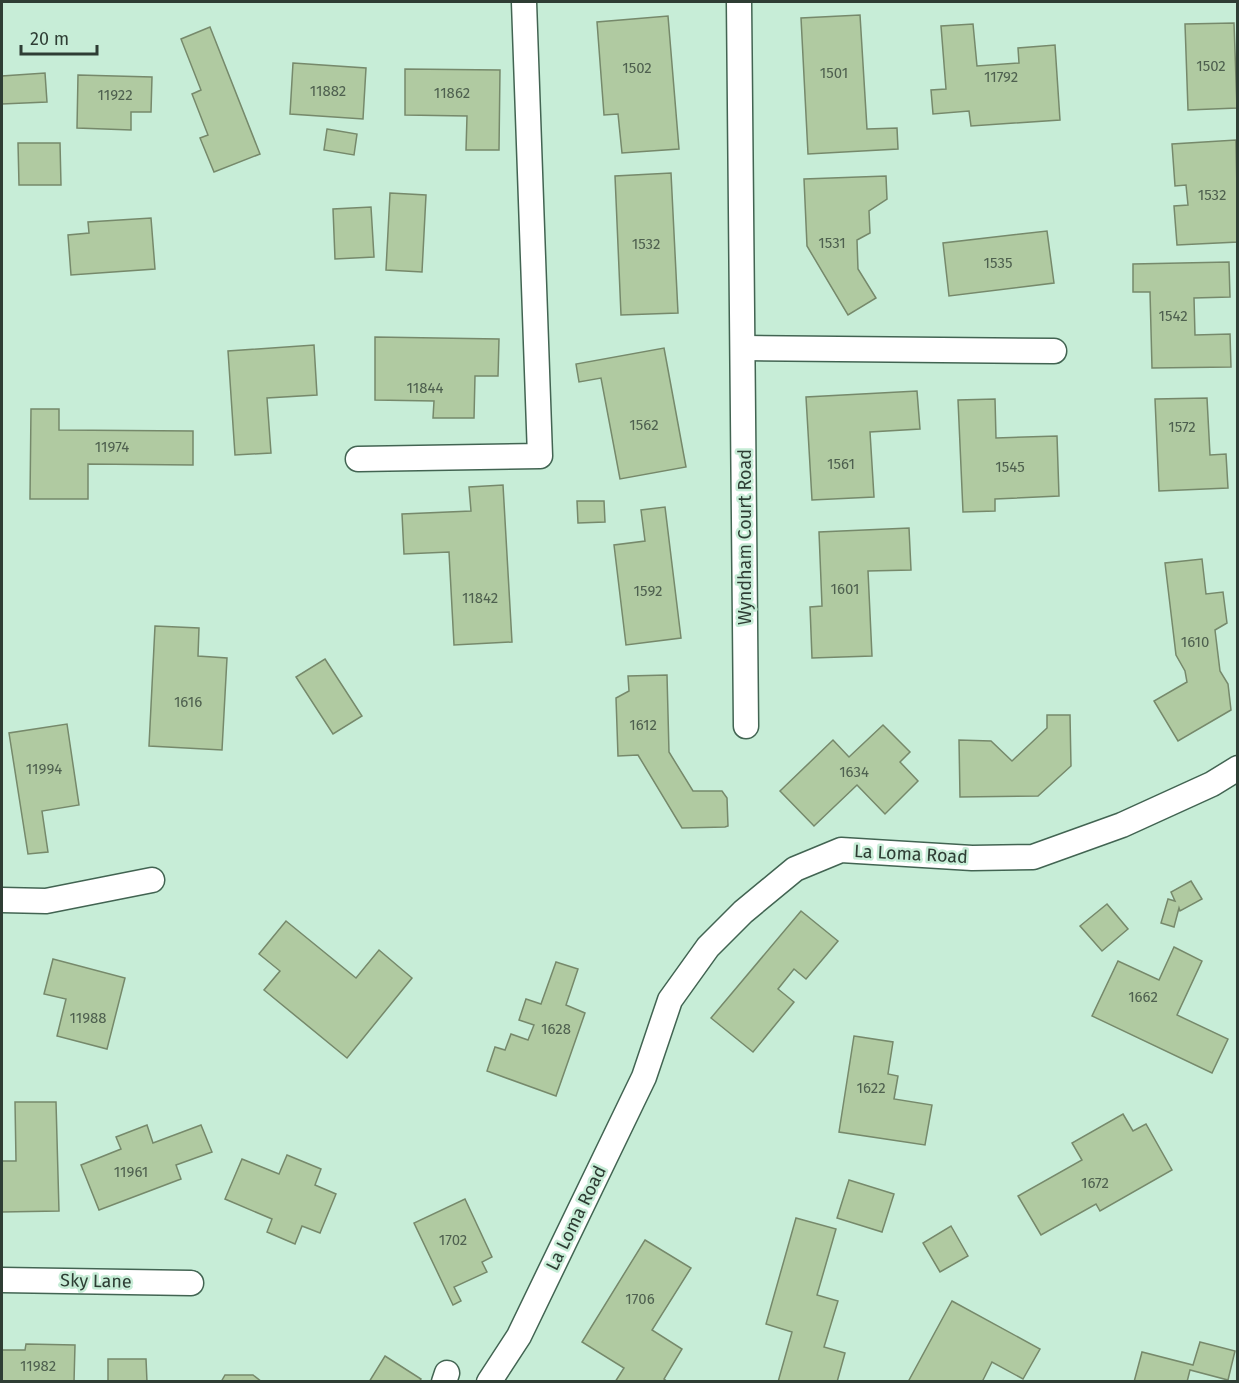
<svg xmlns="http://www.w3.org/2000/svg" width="1239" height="1383" viewBox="0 0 1239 1383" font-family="'Fira Sans',sans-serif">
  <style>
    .building { fill: #b0caa1; stroke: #76896b; stroke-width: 1.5 }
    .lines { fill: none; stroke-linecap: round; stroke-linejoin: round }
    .minor-casing { stroke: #426452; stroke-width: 27 }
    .minor { stroke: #fff; stroke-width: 24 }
    .labels { text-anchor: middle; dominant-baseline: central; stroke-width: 5; stroke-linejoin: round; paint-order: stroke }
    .number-label { font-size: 15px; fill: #4e604f }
    .street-label { font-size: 18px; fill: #2e3d34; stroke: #c7edd7 }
  </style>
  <rect width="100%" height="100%" fill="#c7edd7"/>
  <g class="building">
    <path d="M860,15L867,129L897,128L898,149L808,154L801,18Z"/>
    <path d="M668,16L679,149L622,153L618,114L604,115L597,22Z"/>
    <path d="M1234,23L1237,108L1188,110L1185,24Z"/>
    <path d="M973,24L977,66L1019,63L1018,48L1055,45L1060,120L971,126L969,111L933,114L931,90L946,89L941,26Z"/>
    <path d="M210,27L260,154L214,172L200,138L208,135L192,94L201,90L181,39Z"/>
    <path d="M293,63L366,68L363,119L290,114Z"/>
    <path d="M405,69L500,70L499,150H466L467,116L405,115Z"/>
    <path d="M45,73L47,102L2,104V76Z"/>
    <path d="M78,75L152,77L151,112H131V130L77,128Z"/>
    <path d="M327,129L357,134L354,155L324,150Z"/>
    <path d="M1236,140L1238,242L1177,245L1174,206L1188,205L1186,185L1175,186L1172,144Z"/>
    <path d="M18,143H60L61,185H19Z"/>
    <path d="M671,173L678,313L621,315L615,176Z"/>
    <path d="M886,176L887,199L869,211L870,233L857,240L858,269L876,298L848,315L807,246L804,179Z"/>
    <path d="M390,193L426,195L422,272L386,270Z"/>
    <path d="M371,207L374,257L335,259L333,209Z"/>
    <path d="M151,218L155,269L71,275L68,235L89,233L88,222Z"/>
    <path d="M1047,231L1054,283L949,296L943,243Z"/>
    <path d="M1229,262L1230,297L1194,298L1195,335L1230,334L1231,367L1152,368L1150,292H1133V264Z"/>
    <path d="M375,337L499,339L498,376H475L474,418H433L434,401L375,400Z"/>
    <path d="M314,345L317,395L267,398L271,453L235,455L228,351Z"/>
    <path d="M664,348L686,467L620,479L601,378L579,382L576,364Z"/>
    <path d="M917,391L920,429L870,432L874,497L812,500L806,397Z"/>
    <path d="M1207,398L1210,455L1226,454L1228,488L1159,491L1155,399Z"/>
    <path d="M995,399L996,438L1057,436L1059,496L995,499V511L963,512L958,400Z"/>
    <path d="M31,409H59V430L193,431V465L88,464V499H30Z"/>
    <path d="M503,485L512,642L454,645L449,552L404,554L402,514L471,511L469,487Z"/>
    <path d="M577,501H604L605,522L578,523Z"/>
    <path d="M665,507L681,638L626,645L614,545L645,541L641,510Z"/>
    <path d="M909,528L911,570L868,571L872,656L812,658L810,607L822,606L819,532Z"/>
    <path d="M1202,559L1206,594L1223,592L1227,623L1215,630L1220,671L1228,684L1231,710L1178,741L1154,701L1187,682L1185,671L1176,655L1165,563Z"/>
    <path d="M155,626L199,628L198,656L227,658L222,750L149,746Z"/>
    <path d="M325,659L362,716L333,734L296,677Z"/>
    <path d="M667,675L669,752L693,791H722L727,798L728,826L725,827L682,828L638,755L618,756L616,698L629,691L628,676Z"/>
    <path d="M1047,715H1070L1071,766L1038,796L960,797L959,740L991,741L1012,761L1047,728Z"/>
    <path d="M67,724L79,805L42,811L48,852L28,854L9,733Z"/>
    <path d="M883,725L910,752L900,762L918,781L885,814L857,785L814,826L780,791L833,740L849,757Z"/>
    <path d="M1191,881L1202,899L1180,911L1179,908L1174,927L1161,923L1168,899L1175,901L1171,892Z"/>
    <path d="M1107,904L1128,929L1102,951L1080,926Z"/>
    <path d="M801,911L838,941L806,979L794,969L778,989L794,1002L753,1052L711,1018Z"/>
    <path d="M286,921L356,978L379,950L412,978L347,1058L264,990L280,971L259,954Z"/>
    <path d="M1174,947L1202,961L1177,1015L1228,1039L1212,1073L1092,1016L1118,961L1159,980Z"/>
    <path d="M53,959L125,978L107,1049L57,1036L66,999L44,994Z"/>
    <path d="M556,962L578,969L566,1005L585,1013L556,1096L487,1071L495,1047L505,1050L511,1034L528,1040L534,1025L519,1020L526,999L541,1004Z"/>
    <path d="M854,1036L893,1042L888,1074L898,1076L894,1099L932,1105L925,1145L839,1132Z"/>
    <path d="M15,1102H56L59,1211L2,1212V1161H16Z"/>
    <path d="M1123,1114L1133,1131L1146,1124L1172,1170L1100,1211L1096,1204L1041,1235L1018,1196L1082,1160L1072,1143Z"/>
    <path d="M147,1125L153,1143L201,1125L212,1152L176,1165L181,1179L99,1210L81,1165L121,1149L116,1137Z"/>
    <path d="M287,1155L321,1169L315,1185L336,1194L320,1233L302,1226L295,1244L267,1232L272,1219L225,1199L242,1159L279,1174Z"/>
    <path d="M849,1180L894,1194L882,1232L837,1218Z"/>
    <path d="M465,1199L492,1257L482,1262L487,1272L454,1287L461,1301L453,1305L414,1223Z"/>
    <path d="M796,1218L836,1229L817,1295L838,1301L824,1347L845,1353L837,1382H778L792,1332L766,1324Z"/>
    <path d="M951,1226L968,1256L940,1272L923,1243Z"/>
    <path d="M645,1240L691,1268L652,1330L682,1349L664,1379L668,1382H615L624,1368L582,1342Z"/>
    <path d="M952,1301L1040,1349L1023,1379L992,1362L982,1382H908Z"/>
    <path d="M1200,1342L1235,1351L1228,1380L1190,1370L1187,1382H1134L1142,1352L1193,1365Z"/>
    <path d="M26,1344L75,1345L74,1382H2V1350H25Z"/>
    <path d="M385,1356L421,1379L419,1382H369Z"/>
    <path d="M108,1359H146L147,1382H108Z"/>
    <path d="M225,1375H253L262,1382H221Z"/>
  </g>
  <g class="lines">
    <g class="minor-casing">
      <g id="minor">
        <path d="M739,2L746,726"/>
        <path d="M744,348L1054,351"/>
        <path d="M358,459L540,456L524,2"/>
        <path d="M2,900L46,901L152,880"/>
        <path d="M2,1280L191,1283"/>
        <path d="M444,1382L447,1373"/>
        <path d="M489,1382L519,1336L644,1077L670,1000L708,947L743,912L795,869L841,850L972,858L1033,857L1122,825L1212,784L1238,768"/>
      </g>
    </g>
    <use href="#minor" class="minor"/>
  </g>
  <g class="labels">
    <g class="number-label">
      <text x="1211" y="66">1502</text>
      <text x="637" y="68">1502</text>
      <text x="834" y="73">1501</text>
      <text x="1001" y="77">11792</text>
      <text x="328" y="91">11882</text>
      <text x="452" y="93">11862</text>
      <text x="115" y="95">11922</text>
      <text x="1212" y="195">1532</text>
      <text x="832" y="243">1531</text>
      <text x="646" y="244">1532</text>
      <text x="998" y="263">1535</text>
      <text x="1173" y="316">1542</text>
      <text x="425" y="388">11844</text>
      <text x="644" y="425">1562</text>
      <text x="1182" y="427">1572</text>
      <text x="112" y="447">11974</text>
      <text x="841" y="464">1561</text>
      <text x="1010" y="467">1545</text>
      <text x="845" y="589">1601</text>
      <text x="648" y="591">1592</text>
      <text x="480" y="598">11842</text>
      <text x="1195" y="642">1610</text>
      <text x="188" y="702">1616</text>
      <text x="643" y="725">1612</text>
      <text x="44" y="769">11994</text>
      <text x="854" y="772">1634</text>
      <text x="1143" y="997">1662</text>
      <text x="88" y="1018">11988</text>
      <text x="556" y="1029">1628</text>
      <text x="871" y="1088">1622</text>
      <text x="131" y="1172">11961</text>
      <text x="1095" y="1183">1672</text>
      <text x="453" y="1240">1702</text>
      <text x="640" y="1299">1706</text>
      <text x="38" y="1366">11982</text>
    </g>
    <g class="street-label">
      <text transform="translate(745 537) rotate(-90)">Wyndham Court Road</text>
      <text transform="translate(911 854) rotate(3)">La Loma Road</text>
      <text transform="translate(576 1218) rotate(-64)">La Loma Road</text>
      <text transform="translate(96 1281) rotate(1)">Sky Lane</text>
    </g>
  </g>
  <rect width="1239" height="1383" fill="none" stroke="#2e3d34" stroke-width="6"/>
  <path d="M21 45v9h76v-9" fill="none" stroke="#2e3d34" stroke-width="3"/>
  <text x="30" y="45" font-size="18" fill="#2e3d34" stroke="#c7edd7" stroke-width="4.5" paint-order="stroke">20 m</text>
</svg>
